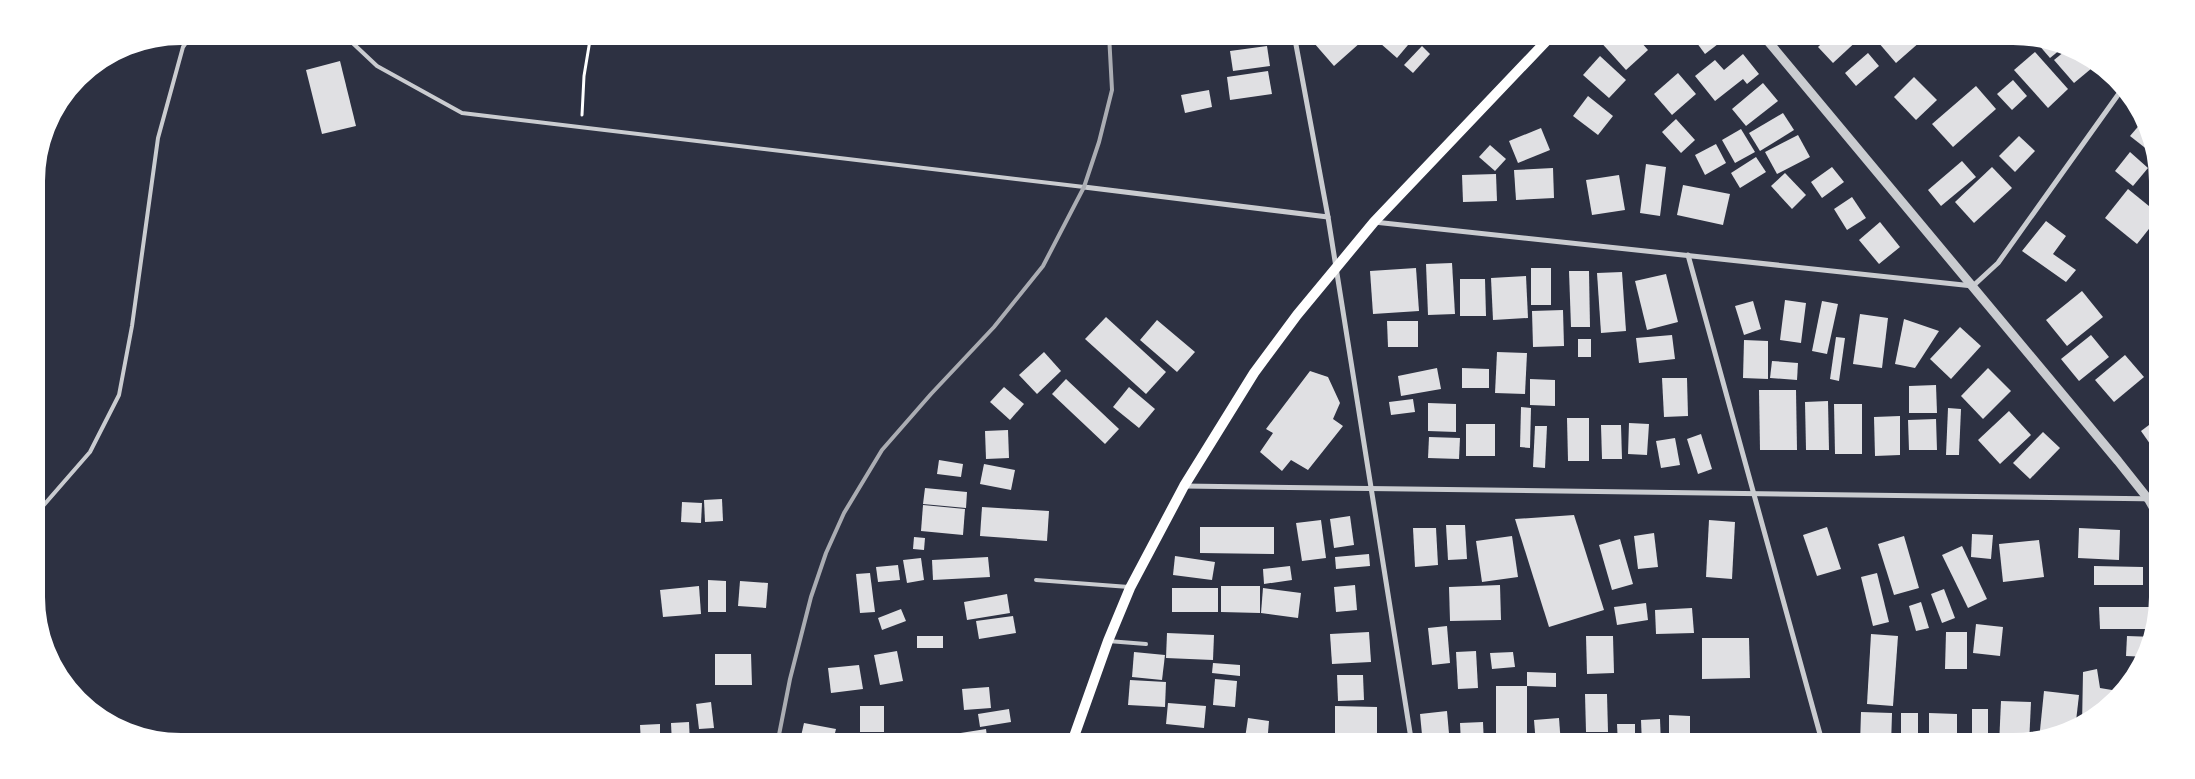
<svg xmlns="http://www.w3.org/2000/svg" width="2195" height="779" viewBox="0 0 2195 779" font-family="Jost,sans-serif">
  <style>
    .building { fill: #e0e0e3 }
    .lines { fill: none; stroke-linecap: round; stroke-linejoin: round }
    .path { stroke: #fff; stroke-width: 3 }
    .service { stroke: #caccd0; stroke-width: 4 }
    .minor { stroke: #caccd0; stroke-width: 5 }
    .tertiary { stroke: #caccd0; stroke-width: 9 }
    .secondary { stroke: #fff; stroke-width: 10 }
    .rail { stroke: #abadb3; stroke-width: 4 }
    .rim { fill: none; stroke: #fff; stroke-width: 6 }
  </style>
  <rect width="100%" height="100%" fill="#2d3142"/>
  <g class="building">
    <path d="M1139,34H1178V45H1140Z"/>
    <path d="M1223,34H1245L1246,35L1224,38Z"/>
    <path d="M1325,34H1354L1361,42L1334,66L1314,43Z"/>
    <path d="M1374,34H1395L1408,45L1397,58L1372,36Z"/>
    <path d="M1413,34H1432L1423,43Z"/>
    <path d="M1604,34H1634L1648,50L1626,70L1598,39Z"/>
    <path d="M1647,34H1669L1657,45Z"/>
    <path d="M1702,34H1731L1705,54L1694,39Z"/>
    <path d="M1832,34H1858L1861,37L1833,63L1818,47Z"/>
    <path d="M1888,34H1929L1896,63L1878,42Z"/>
    <path d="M2032,37L2061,41L2066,45L2050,58Z"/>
    <path d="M1267,46L1270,66L1233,71L1230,51Z"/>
    <path d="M1422,46L1430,54L1413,73L1404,65Z"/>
    <path d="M2070,47L2081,55L2092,68L2074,83L2054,60Z"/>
    <path d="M2035,52L2068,89L2048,108L2014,70Z"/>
    <path d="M1868,53L1879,66L1856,86L1845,73Z"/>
    <path d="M1743,54L1759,74L1747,84L1743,79L1715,101L1695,76L1715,60L1724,70Z"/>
    <path d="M1600,56L1626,80L1609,98L1583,75Z"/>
    <path d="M340,61L356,126L322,134L306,70Z"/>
    <path d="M1268,71L1272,94L1230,100L1227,77Z"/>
    <path d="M1678,73L1696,94L1672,115L1654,94Z"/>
    <path d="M1914,77L1937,100L1916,120L1894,97Z"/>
    <path d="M2013,80L2027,96L2012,110L1997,94Z"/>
    <path d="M1763,83L1778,101L1746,126L1732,109Z"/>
    <path d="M1976,86L1996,109L1953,147L1932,124Z"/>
    <path d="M1209,90L1212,107L1185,113L1181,95Z"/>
    <path d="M1588,96L1613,116L1598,135L1573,116Z"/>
    <path d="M1783,113L1794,130L1760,151L1749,133Z"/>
    <path d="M1676,119L1695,140L1681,153L1662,132Z"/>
    <path d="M2142,122L2158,158L2130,136Z"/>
    <path d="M1541,128L1550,150L1518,163L1509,141Z"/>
    <path d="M1741,129L1755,152L1735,163L1722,140Z"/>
    <path d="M1798,135L1810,157L1777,174L1765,152Z"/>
    <path d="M2019,136L2035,151L2015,172L1999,156Z"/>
    <path d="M1716,144L1726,163L1705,175L1695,155Z"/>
    <path d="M1490,145L1506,159L1495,171L1479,157Z"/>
    <path d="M2130,152L2148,168L2133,186L2115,171Z"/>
    <path d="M1756,157L1766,172L1740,188L1731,173Z"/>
    <path d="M1962,161L1976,177L1941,206L1928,190Z"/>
    <path d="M1646,164L1666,167L1660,216L1640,213Z"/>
    <path d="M1832,167L1844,182L1822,198L1811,182Z"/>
    <path d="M1992,167L2012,188L1974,223L1955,202Z"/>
    <path d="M1553,168L1554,198L1516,200L1514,170Z"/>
    <path d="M1785,173L1806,195L1792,209L1771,186Z"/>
    <path d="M1496,174L1497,201L1463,202L1462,175Z"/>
    <path d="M1619,175L1625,210L1592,215L1586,180Z"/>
    <path d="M1683,185L1730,194L1723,225L1677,215Z"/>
    <path d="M2128,189L2160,215L2137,244L2105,218Z"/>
    <path d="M1852,197L1866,218L1847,230L1834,209Z"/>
    <path d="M2046,221L2066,236L2053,254L2076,270L2066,282L2022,251Z"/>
    <path d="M1880,222L1900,247L1879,264L1859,240Z"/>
    <path d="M1452,263L1455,314L1428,315L1426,264Z"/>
    <path d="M1416,268L1419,311L1373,314L1370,271Z"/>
    <rect x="1531" y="268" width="20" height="37"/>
    <path d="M1569,271H1589L1590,327H1571Z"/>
    <path d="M1622,272L1626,331L1601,333L1597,273Z"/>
    <path d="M1666,274L1678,322L1647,330L1635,281Z"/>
    <path d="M1526,276L1528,318L1493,320L1491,278Z"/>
    <path d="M1460,279H1485L1486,316H1460Z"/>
    <path d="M2082,291L2103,317L2067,346L2046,320Z"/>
    <path d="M1785,300L1806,303L1801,343L1780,340Z"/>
    <path d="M1753,301L1761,329L1744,335L1735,306Z"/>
    <path d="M1822,301L1838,304L1827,354L1812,351Z"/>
    <path d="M1563,310L1564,346L1533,347L1532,311Z"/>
    <path d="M1860,314L1888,318L1882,368L1853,364Z"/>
    <path d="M1106,317L1166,372L1146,394L1085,339Z"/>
    <path d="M1904,319L1939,331L1915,368L1895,364Z"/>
    <path d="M1157,320L1195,352L1177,372L1140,340Z"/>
    <path d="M1387,321H1418V347H1388Z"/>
    <path d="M1960,327L1981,346L1951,379L1930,359Z"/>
    <path d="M1672,335L1675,359L1639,363L1636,338Z"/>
    <path d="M2091,335L2109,357L2079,381L2061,359Z"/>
    <path d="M1836,337L1845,338L1839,381L1830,379Z"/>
    <rect x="1578" y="339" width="13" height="18"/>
    <path d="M1744,340L1768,341V379L1743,378Z"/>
    <path d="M1044,352L1061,371L1037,394L1019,375Z"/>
    <path d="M1497,352L1527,353L1525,394L1495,393Z"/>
    <path d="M2125,355L2144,377L2114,402L2095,380Z"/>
    <path d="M1772,361L1798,363L1797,380L1770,378Z"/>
    <path d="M1437,368L1441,389L1401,396L1398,376Z"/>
    <path d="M1462,368L1489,369V388H1462Z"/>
    <path d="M1988,368L2011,391L1983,419L1961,396Z"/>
    <path d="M1310,371L1328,377L1340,403L1333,419L1343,426L1308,470L1291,460L1282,471L1260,452L1273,433L1266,429Z"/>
    <path d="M1662,378H1687L1688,416L1664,417Z"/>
    <path d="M1066,379L1119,429L1105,444L1052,394Z"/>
    <path d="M1530,379L1555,380V406L1530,405Z"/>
    <path d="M1936,385L1937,413H1909V386Z"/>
    <path d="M1004,387L1024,404L1010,420L990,402Z"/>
    <path d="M1129,387L1155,409L1139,428L1113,407Z"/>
    <path d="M1759,390H1796L1797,450H1760Z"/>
    <path d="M1413,399L1415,412L1391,415L1389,402Z"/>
    <path d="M1828,401L1829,450H1806L1805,402Z"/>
    <path d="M1428,403L1456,404V432L1428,431Z"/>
    <path d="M1834,404H1862V454H1835Z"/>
    <path d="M1521,407L1531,408L1530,448L1520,447Z"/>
    <path d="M1948,408L1961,409L1959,455H1946Z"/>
    <path d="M2009,411L2031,435L2000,464L1978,440Z"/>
    <path d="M1900,416V455L1875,456L1874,417Z"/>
    <path d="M2161,416V447L2155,451L2141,431Z"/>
    <path d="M1567,418H1589V461H1568Z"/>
    <path d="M1936,419L1937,450H1909L1908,420Z"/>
    <path d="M1629,423L1649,424L1647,455L1628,454Z"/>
    <rect x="1466" y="424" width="29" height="32"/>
    <path d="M1601,425H1621L1622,459H1602Z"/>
    <path d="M1535,426H1547L1545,468L1533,467Z"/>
    <path d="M1008,430L1009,458L986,459L985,431Z"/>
    <path d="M2043,432L2060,448L2030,479L2013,463Z"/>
    <path d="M1701,434L1712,469L1698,474L1687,439Z"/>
    <path d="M1429,437L1460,438L1459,459L1428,458Z"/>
    <path d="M1675,438L1680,465L1661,468L1656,441Z"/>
    <path d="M939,460L963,464L961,477L937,474Z"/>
    <path d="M984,464L1015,470L1011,490L980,484Z"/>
    <path d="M925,488L967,492L966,508L923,504Z"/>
    <path d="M722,499L723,521L705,522L704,500Z"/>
    <path d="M682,502L702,503L701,523L681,522Z"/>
    <path d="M923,505L965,509L963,535L921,531Z"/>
    <path d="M982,507L1049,511L1047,541L980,536Z"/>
    <path d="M1574,515L1604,610L1549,627L1515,519Z"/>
    <path d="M1350,516L1354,545L1334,548L1330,519Z"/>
    <path d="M1321,520L1326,558L1302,561L1296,523Z"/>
    <path d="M1709,520L1735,522L1732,579L1706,577Z"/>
    <path d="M1446,525H1465L1467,559L1448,560Z"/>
    <path d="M1200,527H1274V554L1200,553Z"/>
    <path d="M1827,527L1841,569L1817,576L1803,535Z"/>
    <path d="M1413,528H1436L1438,565L1415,567Z"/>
    <path d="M2079,528L2120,530L2119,560L2078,558Z"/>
    <path d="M1654,533L1658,567L1638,569L1634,536Z"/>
    <path d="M1972,534L1993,535L1991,559L1971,557Z"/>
    <path d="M1512,536L1518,577L1482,582L1476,541Z"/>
    <path d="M1904,536L1919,588L1894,595L1878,544Z"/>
    <path d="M914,537L925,538L924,550L913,549Z"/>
    <path d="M1620,539L1633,584L1612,590L1599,545Z"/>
    <path d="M2039,540L2044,577L2003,582L1999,544Z"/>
    <path d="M1962,546L1987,599L1968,608L1942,555Z"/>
    <path d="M1369,554L1370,566L1336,569L1335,557Z"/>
    <path d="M1175,556L1215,562L1212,580L1173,575Z"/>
    <path d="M988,557L990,577L933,580L932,560Z"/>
    <path d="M921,558L924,580L907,583L903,560Z"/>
    <path d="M898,565L900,580L878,582L876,567Z"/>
    <path d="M1290,566L1292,580L1264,584L1263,569Z"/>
    <path d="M2094,566L2143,567V585H2094Z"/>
    <path d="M870,573L875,612L860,613L856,574Z"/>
    <path d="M1877,573L1889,622L1873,626L1861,577Z"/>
    <path d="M708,580L726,581V612H708Z"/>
    <path d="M740,581L768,583L766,608L738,606Z"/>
    <path d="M1355,585L1357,610L1336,612L1334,587Z"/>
    <path d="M1500,585L1501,620L1450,621L1449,587Z"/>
    <path d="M699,586L701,614L663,617L660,590Z"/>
    <path d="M1221,586H1260V613L1221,612Z"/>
    <rect x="1172" y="588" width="46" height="24"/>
    <path d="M1263,588L1301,593L1298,618L1261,613Z"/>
    <path d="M1944,589L1955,618L1942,623L1931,594Z"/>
    <path d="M1007,594L1010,613L967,620L964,602Z"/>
    <path d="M1921,602L1929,628L1916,631L1909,606Z"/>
    <path d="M1646,603L1648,620L1617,625L1614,607Z"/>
    <path d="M2099,607H2160L2156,629H2100Z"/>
    <path d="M1692,608L1694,633L1656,634L1655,610Z"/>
    <path d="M901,609L906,621L882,630L878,618Z"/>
    <path d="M1013,616L1016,633L979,639L976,621Z"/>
    <path d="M1976,624L2003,627L2000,656L1973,653Z"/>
    <path d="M1447,626L1450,663L1432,665L1428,628Z"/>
    <path d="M1369,632L1371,662L1332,664L1330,634Z"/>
    <path d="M1946,632H1967V669H1945Z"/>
    <path d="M1167,633L1214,635L1213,660L1166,658Z"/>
    <path d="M1871,634L1898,636L1893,706L1867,704Z"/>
    <rect x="917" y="636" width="26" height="12"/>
    <path d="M1586,636H1613L1614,673L1587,674Z"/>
    <path d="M2127,636L2155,637L2148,657L2126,656Z"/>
    <path d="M1702,638H1749L1750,678L1702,679Z"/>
    <path d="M897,651L903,681L880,685L874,655Z"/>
    <path d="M1476,651L1478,688L1458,689L1456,652Z"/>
    <path d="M1134,652L1165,655L1162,680L1132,677Z"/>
    <path d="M1513,652L1515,667L1492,669L1490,653Z"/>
    <path d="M715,654H751L752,685H715Z"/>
    <path d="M1213,663L1240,665V676L1212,673Z"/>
    <path d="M859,665L863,689L831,693L828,668Z"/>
    <path d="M2097,669L2100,688L2112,690L2113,704L2103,715L2082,726L2083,672Z"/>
    <path d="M1527,672L1556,673V687L1527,686Z"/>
    <path d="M1337,675H1363L1364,700L1338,701Z"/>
    <path d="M1215,679L1237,681L1235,707L1213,705Z"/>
    <path d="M1130,680L1166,682L1165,707L1128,705Z"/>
    <rect x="1496" y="686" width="31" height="59"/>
    <path d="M989,687L991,708L964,710L962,689Z"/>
    <path d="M2044,691L2079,695L2075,730L2061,737L2046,740H2039Z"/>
    <path d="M1585,694H1607L1608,732H1586Z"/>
    <path d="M2001,701L2031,702L2029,744L1999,745Z"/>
    <path d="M711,702L714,728L699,729L696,704Z"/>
    <path d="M1168,703L1206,706L1204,728L1166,724Z"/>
    <rect x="860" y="706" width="24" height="26"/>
    <path d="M1335,706L1377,707V745H1335Z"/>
    <path d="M1009,709L1011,722L980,727L978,714Z"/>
    <rect x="1972" y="709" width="16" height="36"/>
    <path d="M1447,711L1450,745H1423L1420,714Z"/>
    <path d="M1861,712L1892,713L1891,745H1860Z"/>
    <rect x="1901" y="713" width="17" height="32"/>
    <path d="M1929,713L1957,714V745H1929Z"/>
    <path d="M1669,715L1690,716V745H1669Z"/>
    <path d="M1248,718L1269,721L1267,745H1244Z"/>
    <path d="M1559,718L1561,745H1536L1534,720Z"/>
    <path d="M1660,719L1661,745H1642L1641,720Z"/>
    <path d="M689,722L690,745H672L671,723Z"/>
    <path d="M1483,722L1484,745H1461L1460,723Z"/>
    <path d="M804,723L836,729L832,745H799Z"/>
    <path d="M660,724V745H641L640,725Z"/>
    <path d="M1617,724H1635V745H1618Z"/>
    <path d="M986,729L988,745H950L948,735Z"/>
    <path d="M1104,736L1126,737L1125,745H1103Z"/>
    <path d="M1132,736L1149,737V745H1131Z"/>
    <path d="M1156,739L1188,742L1187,745H1155Z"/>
    <path d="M1192,739L1233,742V745H1192Z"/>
  </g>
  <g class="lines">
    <path class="path" d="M582,115L584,76L591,34"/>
    <g class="service">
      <path d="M343,34L377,66L462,113L1084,187"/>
      <path d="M36,514L90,452L119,395L132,326L158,138L183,47L192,34"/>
      <path d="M1036,580L1129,587"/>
      <path d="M1108,641L1146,644"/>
    </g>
    <g class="minor">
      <path d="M1294,34L1328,217L1412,745"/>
      <path d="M1084,187L1328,217"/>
      <path d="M1374,222L1973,286L1998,263L2125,85"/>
      <path d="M1688,255L1823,745"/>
      <path d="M1184,486L2161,499"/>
    </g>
    <path class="tertiary" d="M1762,34L2118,461L2149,500L2161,521"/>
    <path class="secondary" d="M1071,745L1108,641L1130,588L1184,486L1254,373L1297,315L1374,222L1553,34"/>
    <path class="rail" d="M777,745L790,679L811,597L826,553L844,513L882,450L931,394L994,327L1043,266L1084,187L1099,142L1112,90L1109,34"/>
  </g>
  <path d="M0 0H2195V779H0ZM181 42H2013A139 139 0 0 1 2152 181V597A139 139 0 0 1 2013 736H181A139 139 0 0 1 42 597V181A139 139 0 0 1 181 42Z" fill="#fff" fill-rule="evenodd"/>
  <path class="rim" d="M181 42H2013A139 139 0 0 1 2152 181V597A139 139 0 0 1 2013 736H181A139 139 0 0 1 42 597V181A139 139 0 0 1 181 42Z"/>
</svg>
